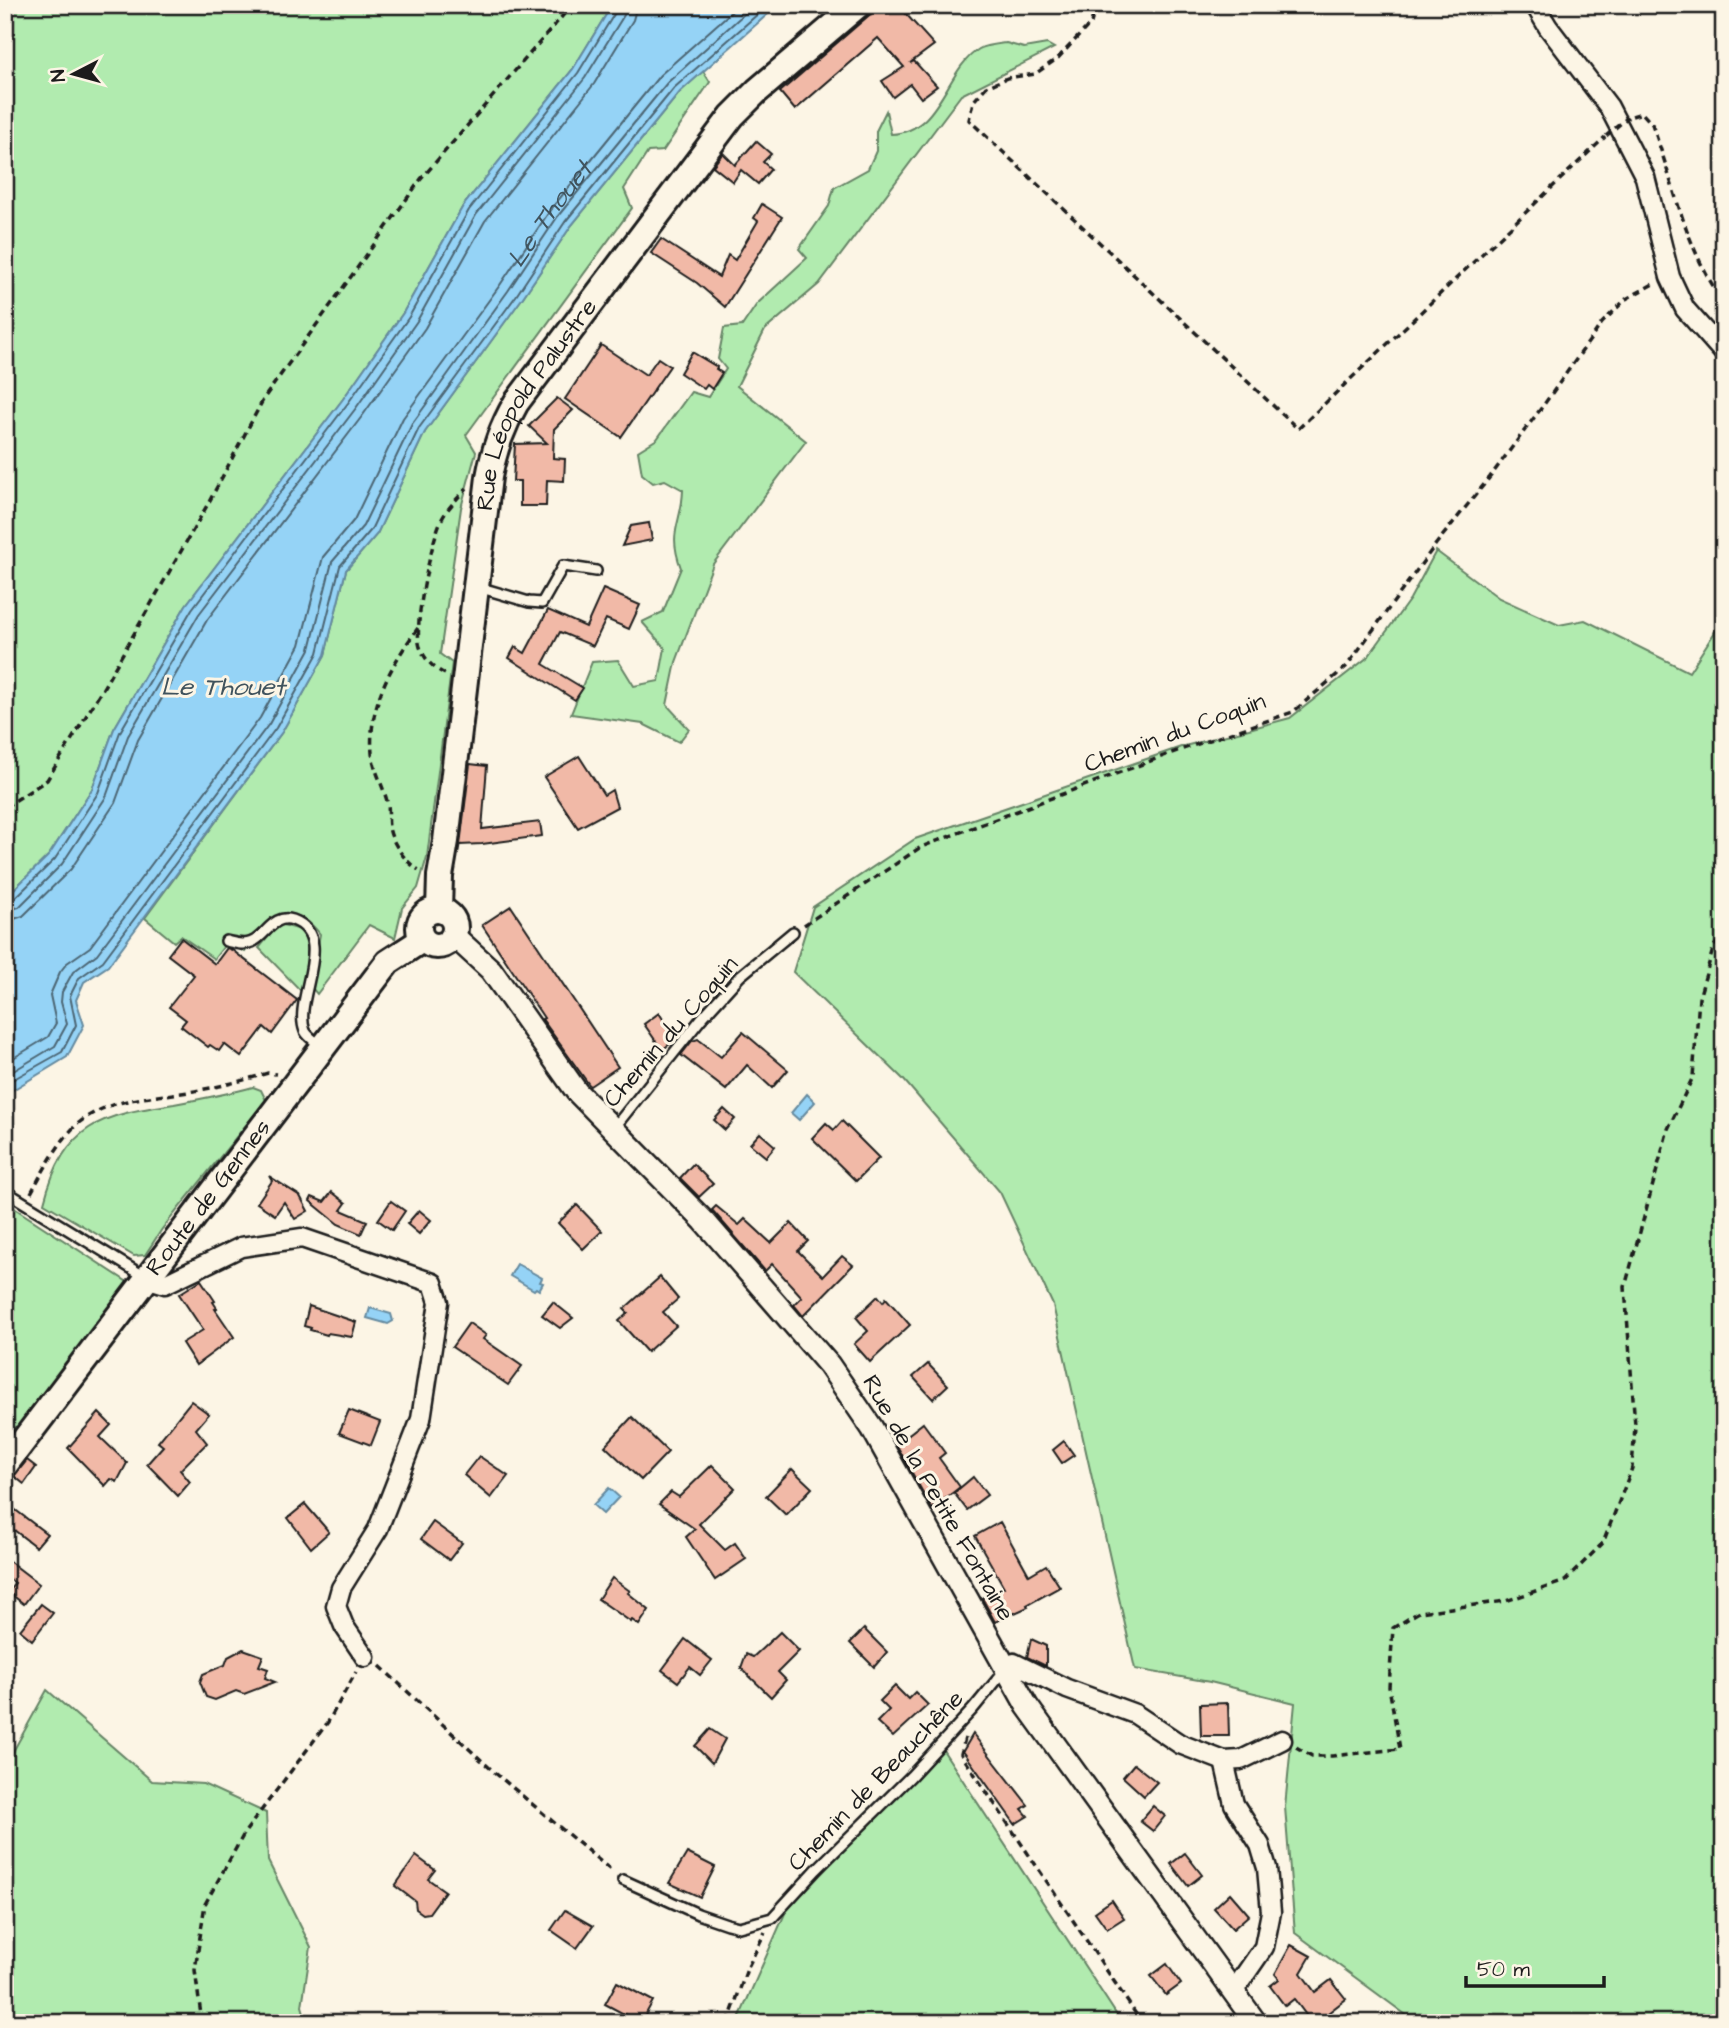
<svg xmlns="http://www.w3.org/2000/svg" width="1729" height="2028" viewBox="0 0 1729 2028" font-family="'Architects Daughter',sans-serif">
  <style>
    .green { fill: #b1ebaf; stroke: #668466; stroke-width: 2 }
    .water { fill: #95d3f6; stroke: #658a9f; stroke-width: 2 }
    .lines { fill: none; stroke-linecap: round; stroke-linejoin: round }
    .shore { stroke: #4c6573; stroke-width: 2 }
    .building { fill: #f1b9a7; stroke: #1c1c1c; stroke-width: 2 }
    .service-casing { stroke: #1c1c1c; stroke-width: 14 }
    .minor-casing { stroke: #1c1c1c; stroke-width: 23 }
    .tertiary-casing { stroke: #1c1c1c; stroke-width: 26 }
    .secondary-casing { stroke: #1c1c1c; stroke-width: 30 }
    .path { stroke: #1c1c1c; stroke-width: 3.5; stroke-dasharray: 7 5; stroke-linecap: butt }
    .service { stroke: #fcf5e5; stroke-width: 9 }
    .minor { stroke: #fcf5e5; stroke-width: 18 }
    .tertiary { stroke: #fcf5e5; stroke-width: 21 }
    .secondary { stroke: #fcf5e5; stroke-width: 24 }
    .path-bridge { stroke: #1c1c1c; stroke-width: 3.5; stroke-dasharray: 7 5; stroke-linecap: butt }
    .labels { text-anchor: middle; dominant-baseline: central; stroke-width: 6; stroke-linejoin: round; paint-order: stroke }
    .street-label { font-size: 24px; fill: #1c1c1c; stroke: #fcf5e5 }
    .water-label { font-size: 26px; font-style: italic; fill: #40535d; stroke: #fcf5e5 }
  </style>
  <rect width="100%" height="100%" fill="#fcf5e5"/>
  <filter id="ink" filterUnits="userSpaceOnUse"><feTurbulence type="fractalNoise" baseFrequency=".0143" numOctaves="2"/><feDisplacementMap in="SourceGraphic" scale="14" xChannelSelector="R" yChannelSelector="G"/><feConvolveMatrix kernelMatrix="1 2 1 2 8 2 1 2 1" color-interpolation-filters="sRGB"/></filter>
  <g filter="url(#ink)">
    <g class="green">
      <path d="M5,5H612L573,69L463,206L403,313L343,399L186,605L114,729L92,789L49,855L5,898Z"/>
      <path d="M1006,43L1024,48L1047,44L1054,48L961,95L819,284L765,330L737,386L806,441L713,564L676,662L667,705L689,729L679,742L643,724L571,714L592,662L618,660L634,686L659,681L665,648L642,622L663,612L681,568C667,530 682,525 683,490L665,480L653,483L642,474L638,451L657,439L691,392L708,397L726,369L718,359L724,328L742,326L757,304L807,258L799,249L829,206L834,188L868,169L876,151V131L886,111L891,134C941,132 945,70 979,49C986,45 998,44 1006,43Z"/>
      <path d="M703,71L710,82L663,151L648,152L624,189L632,208L466,435L476,452L461,508L440,654L452,663L427,857L418,888L402,908L395,938L369,925L317,994L311,987L320,934C288,894 267,922 245,952L231,944L224,946L214,959L181,936L174,942L145,918L282,732L325,655L346,570L377,534L425,432L521,300L571,226L680,92Z"/>
      <path d="M1436,551L1499,598L1559,625L1585,620L1689,672L1724,618V2023H1417L1295,1933L1285,1807L1295,1703L1210,1682L1135,1669L1053,1305L1000,1192L903,1079L793,972L813,907L915,839L1181,747L1290,718L1368,657L1410,599Z"/>
      <path d="M283,925L301,930C313,949 305,970 301,991L259,948L273,931Z"/>
      <path d="M253,1087L261,1090L266,1100L162,1229L145,1255L134,1256L44,1203C64,1124 101,1115 174,1104C201,1099 227,1094 253,1087Z"/>
      <path d="M5,1202L129,1283L5,1450Z"/>
      <path d="M47,1690L152,1781L203,1784L266,1813L268,1861L311,1947L302,2006L307,2023H5V1766Z"/>
      <path d="M941,1747L1122,2023H737L786,1911Z"/>
    </g>
    <g class="water">
      <path d="M612,5H778L680,92L571,226L521,300L425,432L377,534L346,570L325,655L282,732L108,966L84,982L76,1000L84,1025L67,1057L11,1091H5V898L49,855L92,789L114,729L186,605L343,399L403,313L463,206L573,69Z"/>
      <path d="M807,1094L815,1102L799,1120L791,1113Z"/>
      <path d="M517,1264L542,1278L540,1282L543,1283L539,1290L536,1288L534,1290L510,1276Z"/>
      <path d="M370,1308L391,1314L393,1321L388,1324L367,1318Z"/>
      <path d="M609,1488L619,1497L603,1514L593,1505Z"/>
    </g>
    <g class="lines">
      <g class="shore">
        <path d="M5,902L13,900L55,859L98,793L120,732L192,609L348,403L409,317L469,210L578,73L616,11L617,5"/>
        <path d="M5,911L19,907L62,864L106,797L128,736L199,614L356,408L417,321L476,215L585,78L624,15L626,5"/>
        <path d="M5,922L23,916L71,869L115,803L138,740L207,620L363,415L425,328L485,221L594,84L633,20L637,5"/>
        <path id="s1" d="M5,1063L48,1037L56,1023L50,995L60,972L67,963L90,947L260,718L300,645L323,557L354,520L403,418L500,285L551,209L660,75L739,5"/>
        <path d="M5,1076L55,1046L67,1024L61,1002L62,992L73,972L97,954L269,724L310,649L332,562L363,526L412,424L508,291L558,216L667,83L754,5"/>
        <path d="M5,1084L62,1052L76,1025L70,996L79,978L103,961L276,728L318,653L340,566L371,530L419,428L516,296L565,222L674,88L768,5"/>
      </g>
    </g>
    <g class="building">
      <path d="M881,5H898L934,45L910,63L914,61L937,86L921,98L910,84L893,97L882,81L904,67L878,38L795,110L780,92Z"/>
      <path d="M756,141L771,154L763,162L771,169L758,184L741,170L733,182L713,166L723,153L735,165Z"/>
      <path d="M762,204L782,217L725,307L697,283L651,253L661,239L719,277L728,255L735,260L758,221L754,218Z"/>
      <path d="M601,345L646,375L658,358L670,366L621,437L565,399Z"/>
      <path d="M692,352L717,367L716,369L722,373L712,389L707,385L704,389L680,373Z"/>
      <path d="M557,398L573,410L554,429L553,458L565,459L564,481L547,480L546,506H520V481H513L515,444L547,443L529,426Z"/>
      <path d="M649,523L652,540L622,546L631,526Z"/>
      <path d="M603,589L640,605L629,629L606,619L593,646L560,632L543,664L583,688L575,700L509,658L515,647L525,653L548,610L586,627Z"/>
      <path d="M579,756L604,795L612,790L617,807L578,828L544,777Z"/>
      <path d="M470,764L487,766L482,829L540,822L542,836L482,844L460,845Z"/>
      <path d="M511,906L618,1067L590,1086L542,1019L544,1018L482,925Z"/>
      <path d="M181,938L215,964L227,948L232,950L297,1000L272,1034L264,1027L241,1057L224,1044L219,1051L210,1045L208,1047L181,1026L186,1020L169,1007L194,975L168,955Z"/>
      <path d="M659,1013L676,1039L662,1050L644,1024Z"/>
      <path d="M743,1032L788,1070L772,1088L747,1065L726,1090L681,1055L692,1041L698,1039L721,1057Z"/>
      <path d="M724,1109L735,1119L725,1130L714,1120Z"/>
      <path d="M842,1121L879,1158L856,1181L812,1138L826,1123L834,1130Z"/>
      <path d="M760,1133L775,1146L766,1157L750,1144Z"/>
      <path d="M693,1164L713,1184L699,1197L680,1178Z"/>
      <path d="M269,1176L300,1196L308,1211L295,1219L284,1202L275,1215L257,1203L272,1181Z"/>
      <path d="M332,1192L346,1203L341,1210L367,1221L361,1234L338,1224L310,1201L312,1197L324,1202Z"/>
      <path d="M391,1201L405,1211L392,1230L378,1220Z"/>
      <path d="M577,1205L602,1231L583,1249L558,1223Z"/>
      <path d="M716,1206L739,1225L745,1219L771,1243L791,1223L808,1241L798,1251L823,1276L842,1256L853,1265L803,1316L794,1305L802,1297L772,1264L765,1271L712,1210Z"/>
      <path d="M419,1210L431,1220L419,1234L407,1224Z"/>
      <path d="M660,1277L678,1299L663,1312L676,1326L647,1352L619,1321L628,1313L624,1309Z"/>
      <path d="M201,1280L215,1301L213,1302L217,1308L215,1309L234,1337L196,1365L182,1343L203,1330L179,1294Z"/>
      <path d="M878,1296L883,1302L886,1298L910,1325L870,1362L854,1344L868,1331L856,1317Z"/>
      <path d="M553,1302L573,1318L560,1328L542,1315Z"/>
      <path d="M309,1306L356,1322L352,1337L328,1333L327,1335L310,1330L311,1328L304,1326Z"/>
      <path d="M469,1323L486,1335L483,1339L522,1366L508,1385L452,1347Z"/>
      <path d="M928,1364L948,1385L933,1399L913,1377Z"/>
      <path d="M191,1401L209,1414L196,1429L207,1443L180,1470L190,1482L178,1496L147,1464L163,1446L158,1442Z"/>
      <path d="M349,1410L380,1422L371,1445L339,1433Z"/>
      <path d="M99,1413L111,1425L100,1437L127,1463L117,1482L111,1479L105,1486L68,1448Z"/>
      <path d="M632,1417L668,1452L641,1480L605,1446Z"/>
      <path d="M923,1423L945,1453L939,1458L960,1487L932,1509L896,1444Z"/>
      <path d="M1064,1441L1074,1455L1062,1463L1053,1450Z"/>
      <path d="M479,1456L508,1476L491,1498L464,1475Z"/>
      <path d="M27,1460L36,1467L24,1484L14,1476Z"/>
      <path d="M712,1465L735,1488L699,1524L725,1550L735,1543L746,1559L715,1580L686,1537L695,1529L659,1504L671,1492L679,1497Z"/>
      <path d="M792,1469L812,1488L786,1515L766,1496Z"/>
      <path d="M973,1477L987,1495L967,1510L954,1493Z"/>
      <path d="M5,1502L47,1534L36,1547L5,1523Z"/>
      <path d="M305,1504L329,1532L311,1548L288,1518Z"/>
      <path d="M433,1522L462,1543L449,1560L421,1539Z"/>
      <path d="M1000,1522L1029,1575L1046,1565L1060,1587L1027,1605L1028,1607L995,1622L982,1598L1004,1587L975,1536Z"/>
      <path d="M5,1558L39,1584L24,1604L8,1592L15,1583L5,1576Z"/>
      <path d="M612,1578L630,1591L628,1593L649,1610L639,1625L632,1620L631,1622L598,1599Z"/>
      <path d="M41,1604L53,1613L32,1640L20,1630Z"/>
      <path d="M864,1629L887,1652L874,1667L850,1643Z"/>
      <path d="M780,1632L799,1651L778,1672L786,1680L771,1697L741,1668L746,1654L753,1657Z"/>
      <path d="M685,1639L712,1660L700,1675L690,1667L678,1682L662,1670Z"/>
      <path d="M1031,1639L1046,1646V1666L1027,1657Z"/>
      <path d="M243,1649L263,1656L259,1666L268,1669L265,1678L275,1682L244,1694L236,1691L215,1700L206,1697L200,1682L203,1674L225,1665L228,1657Z"/>
      <path d="M895,1686L908,1699L915,1692L928,1705L893,1737L877,1722L889,1710L880,1701Z"/>
      <path d="M1228,1703L1229,1736H1201L1200,1704Z"/>
      <path d="M710,1729L725,1739L712,1763L695,1746Z"/>
      <path d="M973,1734L1028,1805L1022,1809L1028,1816L1015,1824L963,1751Z"/>
      <path d="M1134,1764L1157,1782L1144,1796L1123,1777Z"/>
      <path d="M1153,1806L1165,1816L1153,1831L1140,1821Z"/>
      <path d="M687,1853L715,1867L700,1897L669,1883Z"/>
      <path d="M1185,1853L1202,1875L1188,1886L1171,1864Z"/>
      <path d="M416,1856L435,1870L428,1879L445,1891L429,1913L423,1914L416,1909L415,1901L395,1886Z"/>
      <path d="M1230,1893L1249,1915L1233,1929L1214,1908Z"/>
      <path d="M1112,1900L1124,1918L1107,1929L1095,1912Z"/>
      <path d="M565,1910L593,1926L577,1948L551,1930Z"/>
      <path d="M1291,1945L1311,1956L1301,1973L1315,1992L1331,1980L1346,1999L1315,2023H1312L1294,1999L1285,2006L1270,1986L1279,1979L1275,1974Z"/>
      <path d="M1167,1964L1181,1984L1166,1995L1151,1976Z"/>
      <path d="M617,1982L653,2001L641,2023L605,2004Z"/>
    </g>
    <g class="lines">
      <g class="service-casing">
        <g id="service">
          <path d="M478,587L529,602L542,603L563,566L596,571"/>
          <path d="M226,941C235,943 244,946 252,942C266,936 274,913 293,920C338,937 292,1000 305,1031C308,1037 316,1042 321,1046"/>
          <path d="M614,1128L701,1019L740,976L793,932"/>
          <path d="M5,1191L147,1278"/>
          <path d="M623,1880L698,1914L727,1924L739,1927L772,1918L816,1870L911,1776L973,1709L1005,1670"/>
        </g>
      </g>
      <g class="minor-casing">
        <g id="minor">
          <path d="M1535,5L1548,27L1609,107L1645,177L1670,277L1685,309L1724,353"/>
          <path d="M149,1279L165,1284L241,1247L302,1238L433,1283L439,1302L421,1419L378,1529L341,1588L336,1606L344,1626L365,1657"/>
          <path d="M1005,1670L1014,1663L1067,1689L1135,1714L1180,1744L1224,1761L1241,1760L1282,1740"/>
          <path d="M1224,1761L1234,1804L1260,1845L1267,1868L1271,1912L1264,1947L1233,1992"/>
        </g>
      </g>
      <g class="tertiary-casing">
        <path id="tertiary" d="M454,936L491,970L577,1092L704,1221L829,1365L872,1428L1027,1706L1256,2023"/>
      </g>
      <g class="secondary-casing">
        <g id="secondary">
          <circle cx="437" cy="928" r="18"/>
          <path id="s2" d="M439,910L440,876L446,841L489,477C494,449 502,427 516,403L732,116L757,91L858,5"/>
          <path id="s3" d="M5,1465L388,962L422,940"/>
        </g>
      </g>
      <g class="path">
        <path d="M1096,5L1091,23L1058,58L1035,74L1007,78L986,87L973,102L969,120L1298,429L1605,137"/>
        <path d="M1632,116L1642,113L1652,124C1674,184 1686,251 1724,302"/>
        <path d="M418,628C391,665 368,705 372,753C374,771 384,787 388,805C389,812 388,820 389,827C391,842 406,863 419,870"/>
        <path d="M445,674C433,668 425,660 420,647C413,627 431,544 440,523C446,509 457,499 467,488"/>
        <path d="M5,807L47,780L102,690L209,502L264,398L421,179L572,5"/>
        <path d="M804,925L921,847L1177,751L1293,712L1346,667L1436,544L1490,477L1545,403L1602,323L1626,299L1655,283"/>
        <path d="M31,1193C43,1171 61,1137 80,1122C114,1095 160,1098 199,1090C223,1086 245,1080 268,1073L276,1074"/>
        <path d="M380,1666L494,1772L613,1872"/>
        <path d="M965,1738L961,1754L1142,2023"/>
        <path d="M1296,1747L1312,1756H1332L1400,1749L1389,1687L1393,1628L1419,1612L1506,1601L1565,1581L1603,1543L1632,1468L1635,1426L1625,1287L1668,1129L1693,1077L1699,998L1714,946L1724,936"/>
        <path d="M202,2023L195,1970L205,1904L245,1832L328,1722L356,1672"/>
        <path d="M728,2023L747,1969L765,1932"/>
      </g>
      <use href="#service" class="service"/>
      <use href="#minor" class="minor"/>
      <use href="#tertiary" class="tertiary"/>
      <use href="#secondary" class="secondary"/>
      <path class="path-bridge" d="M1606,136L1628,117"/>
    </g>
  </g>
  <g class="labels">
    <g class="street-label">
      <text stroke="none"><textPath href="#s2" startOffset="522">Rue Léopold Palustre</textPath></text>
      <text transform="translate(1175 733) rotate(-20)">Chemin du Coquin</text>
      <text transform="translate(671 1032) rotate(-49)">Chemin du Coquin</text>
      <text stroke="none"><textPath href="#s3" startOffset="336">Route de Gennes</textPath></text>
      <text transform="translate(938 1498) rotate(60)">Rue de la Petite Fontaine</text>
      <text transform="translate(876 1781) rotate(-46)">Chemin de Beauchêne</text>
    </g>
    <g class="water-label">
      <text stroke="none"><textPath href="#s1" startOffset="1032">Le Thouet</textPath></text>
      <text x="223" y="687">Le Thouet</text>
    </g>
  </g>
  <rect width="1729" height="2028" fill="none" stroke="#fcf5e5" stroke-width="28"/>
  <rect x="14" y="14" width="1701" height="2000" fill="none" stroke="#1c1c1c" stroke-width="2.5" filter="url(#ink)"/>
  <g transform="translate(74 74) rotate(264)" stroke="#fcf5e5" stroke-width="5" paint-order="stroke">
  <path d="M0-5L12 26L0 18L-12 26Z" fill="#1c1c1c"/>
  <text y="-10" font-size="19" font-weight="bold" text-anchor="middle" fill="#1c1c1c">N</text>
  </g>
  <path d="M1466 1976v10h138v-10" fill="none" stroke="#1c1c1c" stroke-width="3.5"/>
  <text x="1477" y="1976" font-size="21" fill="#1c1c1c" stroke="#fcf5e5" stroke-width="5" paint-order="stroke">50 m</text>
</svg>
